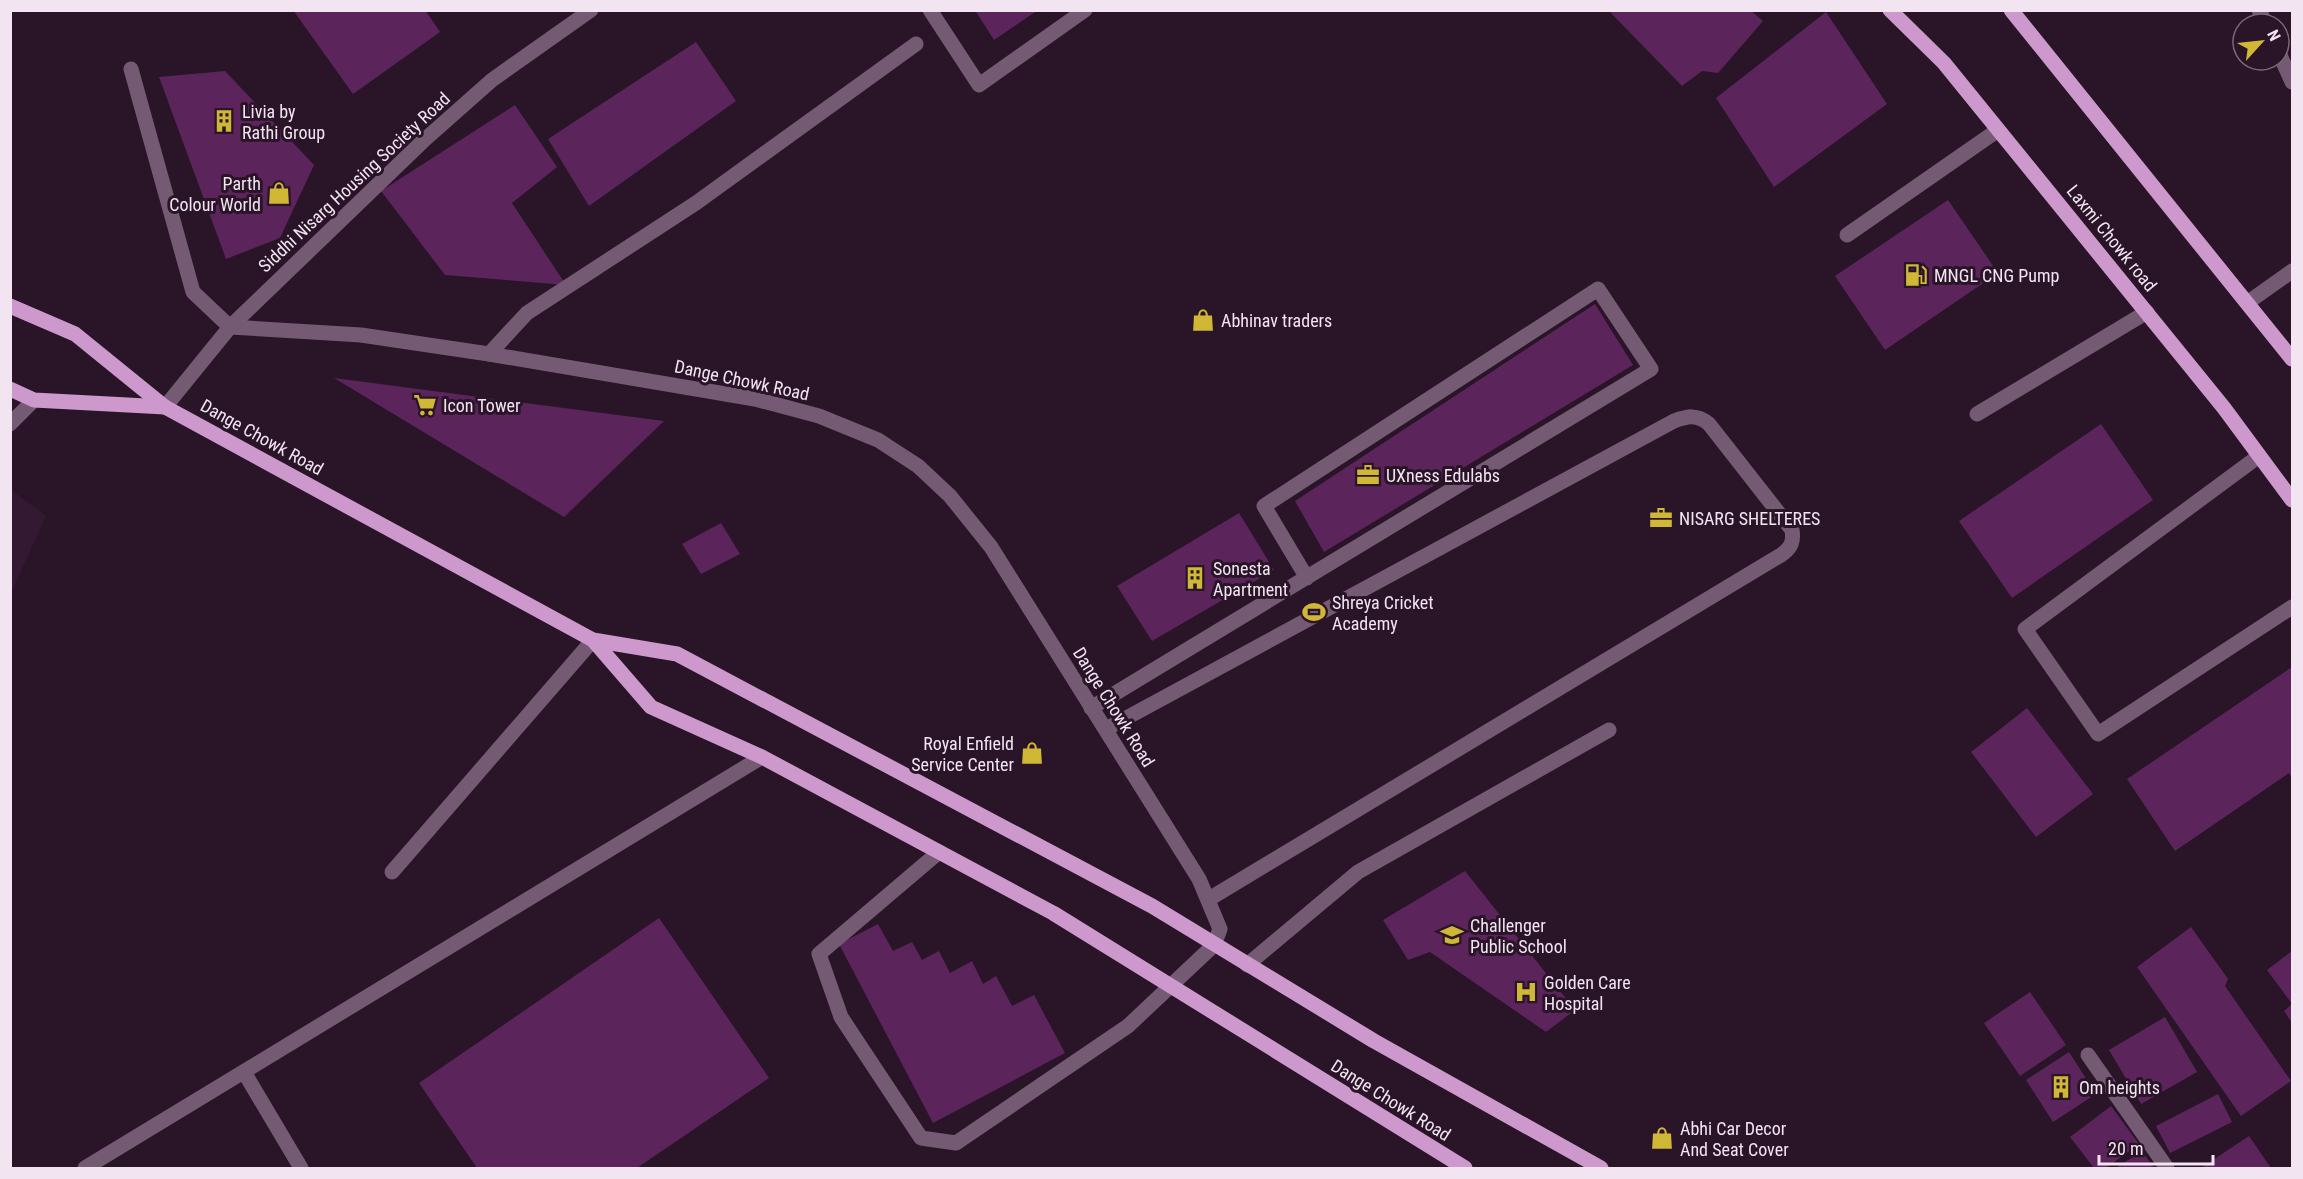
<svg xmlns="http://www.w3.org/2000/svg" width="2303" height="1179" viewBox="0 0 2303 1179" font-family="'Roboto Condensed',sans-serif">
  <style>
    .built { fill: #341933 }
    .building { fill: #5b255b }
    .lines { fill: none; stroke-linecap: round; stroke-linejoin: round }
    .minor { stroke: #745a73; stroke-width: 15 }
    .major { stroke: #cd98cb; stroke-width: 15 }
    .labels { text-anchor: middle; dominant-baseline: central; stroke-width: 6; stroke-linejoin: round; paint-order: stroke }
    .poi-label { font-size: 18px; fill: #f3e4f2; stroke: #291428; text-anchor: start }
    .street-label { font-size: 18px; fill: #f3e4f2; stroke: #291428 }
  </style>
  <rect width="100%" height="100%" fill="#291428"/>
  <path class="built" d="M11,490L46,516L11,593Z"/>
  <g class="building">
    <path d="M293,10H425L440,32L353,94Z"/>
    <path d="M975,10H1038L994,40Z"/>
    <path d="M1608,10H1750L1763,21L1718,73L1702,71L1682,86Z"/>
    <path d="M1826,12L1887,104L1774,187L1716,98Z"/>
    <path d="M696,42L736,101L589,206L548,139Z"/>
    <path d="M225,71L314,165L280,238L226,259L159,77Z"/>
    <path d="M515,105L557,167L512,203L566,285L445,275L381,191Z"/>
    <path d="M1948,200L1998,273L1885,350L1835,276Z"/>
    <path d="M1595,304L1633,365L1324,552L1295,501Z"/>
    <path d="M334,378L664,421L564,517Z"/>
    <path d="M2101,424L2153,500L2012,598L1959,521Z"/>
    <path d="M1239,513L1274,570L1152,641L1117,586Z"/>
    <path d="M721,523L740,554L701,574L682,544Z"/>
    <path d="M2292,667V778L2289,773L2175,851L2127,779Z"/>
    <path d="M2027,708L2093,794L2036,837L1971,752Z"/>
    <path d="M1465,871L1575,1010L1546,1032L1430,952L1408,960L1383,920Z"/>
    <path d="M659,918L769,1078L637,1168H477L419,1083Z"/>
    <path d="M878,924L893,951L912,942L922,960L939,951L950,973L972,961L983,984L996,976L1012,1006L1034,995L1065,1053L933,1123L839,944Z"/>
    <path d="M2191,927L2228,979L2225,986L2291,1081L2241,1116L2137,967Z"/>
    <path d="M2292,951V1023L2284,1011L2292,1004L2267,970Z"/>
    <path d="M2030,992L2066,1045L2020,1076L1984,1023Z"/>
    <path d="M2165,1017L2197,1072L2141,1104L2109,1050Z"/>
    <path d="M2069,1052L2096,1094L2053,1122L2026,1080Z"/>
    <path d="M2218,1094L2232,1122L2170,1153L2156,1126Z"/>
    <path d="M2111,1106L2139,1144L2106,1168H2094L2070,1137Z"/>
    <path d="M2249,1136L2271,1168H2201Z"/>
    <path d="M2142,1151L2154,1168H2116Z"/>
  </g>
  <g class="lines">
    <g class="minor">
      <path d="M930,10L979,85L1085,10"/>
      <path d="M2259,10L2266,24"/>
      <path d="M2279,53L2292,82"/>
      <path d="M131,69L193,292L230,327L361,335L489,354L755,399L819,416L878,440L918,466L950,496L991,547L1199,879L1220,929L1214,945L1128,1026L956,1143L921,1138L841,1017L819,954L939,852"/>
      <path d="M1847,235L1998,130"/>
      <path d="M2247,303L2292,271"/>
      <path d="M489,354L527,313L696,203L916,44"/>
      <path d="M165,407L230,327L422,142L492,80L591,10"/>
      <path d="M1977,414L2147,312"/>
      <path d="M10,424L34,400"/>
      <path d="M2259,456L2025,629L2098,734L2292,607"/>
      <path d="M1091,708L1152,671L1651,369L1598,289L1264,506L1307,578"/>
      <path d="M1106,729L1674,421C1688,416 1697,414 1709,424L1792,530C1794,542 1791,548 1781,555L1209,899"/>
      <path d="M392,872L593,640"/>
      <path d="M1247,965L1358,872L1609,730"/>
      <path d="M2088,1055L2167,1168"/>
      <path d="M244,1072L301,1168"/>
      <path d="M85,1168L762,757"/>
    </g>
    <g class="major">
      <path d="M1890,10L1944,63L2224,408L2292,500"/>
      <path d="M2011,10L2292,359"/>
      <path d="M10,306L75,334L165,407L593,640L677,654L1152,906L1374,1041L1601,1168"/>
      <path d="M10,389L34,400L165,407"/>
      <path d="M593,640L651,707L762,757L1053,913L1465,1168"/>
    </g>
  </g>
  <defs>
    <g id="building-bare" transform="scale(1.8)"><path d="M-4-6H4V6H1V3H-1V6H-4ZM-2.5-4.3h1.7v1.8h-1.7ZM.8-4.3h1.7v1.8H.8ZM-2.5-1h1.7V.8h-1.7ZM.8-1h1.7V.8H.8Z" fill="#d1b736" stroke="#291428" stroke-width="2.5" paint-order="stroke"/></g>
    <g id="shop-bare" transform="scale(1.8)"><path d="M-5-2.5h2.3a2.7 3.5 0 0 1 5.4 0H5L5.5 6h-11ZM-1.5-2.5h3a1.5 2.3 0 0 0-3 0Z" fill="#d1b736" stroke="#291428" stroke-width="2.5" paint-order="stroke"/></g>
    <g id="fuel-bare" transform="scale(1.8)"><path d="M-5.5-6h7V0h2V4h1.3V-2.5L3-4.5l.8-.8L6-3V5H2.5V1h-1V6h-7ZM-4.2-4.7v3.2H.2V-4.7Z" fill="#d1b736" stroke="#291428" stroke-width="2.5" paint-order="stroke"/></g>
    <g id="supermarket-bare" transform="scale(1.8)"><path d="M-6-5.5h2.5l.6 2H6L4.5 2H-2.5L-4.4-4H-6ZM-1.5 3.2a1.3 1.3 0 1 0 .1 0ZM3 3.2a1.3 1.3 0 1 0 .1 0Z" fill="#d1b736" stroke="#291428" stroke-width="2.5" paint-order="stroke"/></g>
    <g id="office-bare" transform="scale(1.8)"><path d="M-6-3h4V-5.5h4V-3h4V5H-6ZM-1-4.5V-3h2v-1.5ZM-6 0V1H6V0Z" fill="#d1b736" stroke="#291428" stroke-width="2.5" paint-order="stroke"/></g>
    <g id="stadium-bare" transform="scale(1.8)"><path d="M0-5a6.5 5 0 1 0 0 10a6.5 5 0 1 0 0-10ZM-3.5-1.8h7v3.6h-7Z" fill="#d1b736" stroke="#291428" stroke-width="2.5" paint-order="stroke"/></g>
    <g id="school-bare" transform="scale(1.8)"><path d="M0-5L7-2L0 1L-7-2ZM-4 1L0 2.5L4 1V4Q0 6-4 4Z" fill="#d1b736" stroke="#291428" stroke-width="2.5" paint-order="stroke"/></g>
    <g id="hospital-bare" transform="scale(1.8)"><path d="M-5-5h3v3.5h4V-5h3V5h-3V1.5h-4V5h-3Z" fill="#d1b736" stroke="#291428" stroke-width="2.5" paint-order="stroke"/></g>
  </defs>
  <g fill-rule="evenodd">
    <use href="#building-bare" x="224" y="121"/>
    <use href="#shop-bare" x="279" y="193"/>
    <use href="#fuel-bare" x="1916" y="275"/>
    <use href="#shop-bare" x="1203" y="320"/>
    <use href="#supermarket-bare" x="425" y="405"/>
    <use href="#office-bare" x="1368" y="475"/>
    <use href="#office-bare" x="1661" y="518"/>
    <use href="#building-bare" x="1195" y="578"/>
    <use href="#stadium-bare" x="1314" y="612"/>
    <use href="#shop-bare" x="1032" y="753"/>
    <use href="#school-bare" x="1452" y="935"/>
    <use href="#hospital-bare" x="1526" y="992"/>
    <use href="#building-bare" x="2061" y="1087"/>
    <use href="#shop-bare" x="1662" y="1138"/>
  </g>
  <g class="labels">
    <g class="poi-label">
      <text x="242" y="111">Livia by<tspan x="242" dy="21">Rathi Group</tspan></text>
      <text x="261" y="183" text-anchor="end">Parth<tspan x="261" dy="21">Colour World</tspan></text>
      <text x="1934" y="275">MNGL CNG Pump</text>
      <text x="1221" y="320">Abhinav traders</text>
      <text x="443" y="405">Icon Tower</text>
      <text x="1386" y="475">UXness Edulabs</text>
      <text x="1679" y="518">NISARG SHELTERES</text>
      <text x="1213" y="568">Sonesta<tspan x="1213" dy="21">Apartment</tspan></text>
      <text x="1332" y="602">Shreya Cricket<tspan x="1332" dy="21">Academy</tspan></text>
      <text x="1014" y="743" text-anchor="end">Royal Enfield<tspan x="1014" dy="21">Service Center</tspan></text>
      <text x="1470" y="925">Challenger<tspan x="1470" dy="21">Public School</tspan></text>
      <text x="1544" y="982">Golden Care<tspan x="1544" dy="21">Hospital</tspan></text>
      <text x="2079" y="1087">Om heights</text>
      <text x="1680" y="1128">Abhi Car Decor<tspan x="1680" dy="21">And Seat Cover</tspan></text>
    </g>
    <g class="street-label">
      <text transform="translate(354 182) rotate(-43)">Siddhi Nisarg Housing Society Road</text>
      <text transform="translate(2112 238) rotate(51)">Laxmi Chowk road</text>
      <text transform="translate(742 380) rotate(12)">Dange Chowk Road</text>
      <text transform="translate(262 437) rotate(29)">Dange Chowk Road</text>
      <text transform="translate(1114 707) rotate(58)">Dange Chowk Road</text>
      <text transform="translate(1391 1100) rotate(32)">Dange Chowk Road</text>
    </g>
  </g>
  <rect width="2303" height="1179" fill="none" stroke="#f3e4f2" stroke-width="24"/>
  <g transform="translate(2261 42) rotate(63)"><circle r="28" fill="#291428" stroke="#7a6779" stroke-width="1.5"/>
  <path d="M0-4.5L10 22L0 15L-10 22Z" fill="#d1b736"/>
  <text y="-9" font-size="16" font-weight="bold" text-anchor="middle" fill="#f3e4f2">N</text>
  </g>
  <path d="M2099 1155v9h114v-9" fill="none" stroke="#f3e4f2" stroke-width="3"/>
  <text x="2108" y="1155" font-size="18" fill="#f3e4f2" stroke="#291428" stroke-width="4.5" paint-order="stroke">20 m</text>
</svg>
